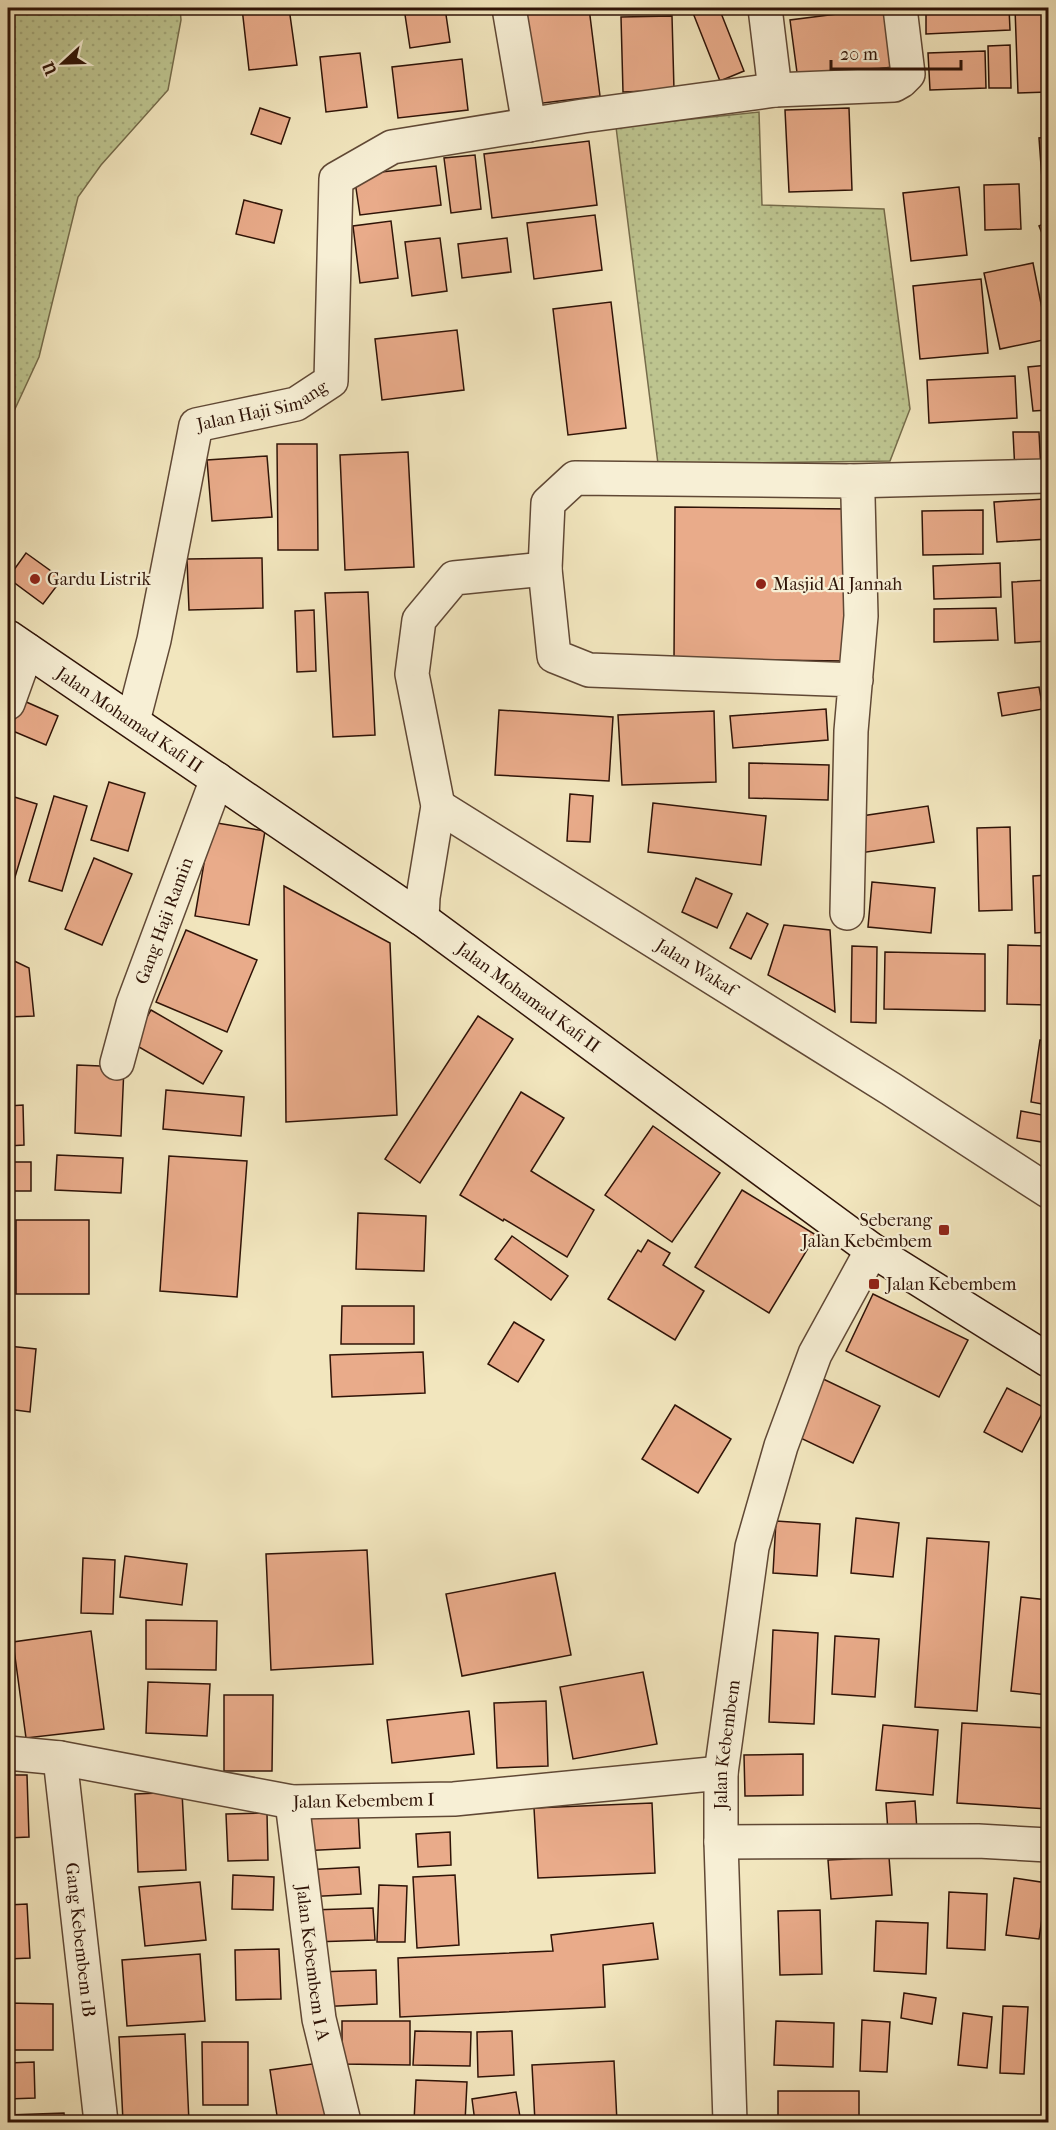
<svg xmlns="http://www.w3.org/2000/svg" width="1056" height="2130" viewBox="0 0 1056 2130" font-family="'IM FELL French Canon',serif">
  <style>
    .grass { fill: url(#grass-dots); stroke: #766c4b; stroke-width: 1.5 }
    .building { fill: #e9ab8a; stroke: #2f1307; stroke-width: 1.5 }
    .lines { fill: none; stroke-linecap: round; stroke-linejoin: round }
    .minor-casing { stroke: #604835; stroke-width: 36 }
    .tertiary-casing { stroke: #604835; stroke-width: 36 }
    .secondary-casing { stroke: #2f1307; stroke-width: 36 }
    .minor { stroke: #f7efd5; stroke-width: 33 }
    .tertiary { stroke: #f7efd5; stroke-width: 33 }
    .secondary { stroke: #f7efd5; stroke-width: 33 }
    .poi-dot { fill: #8f2418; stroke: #f7efd5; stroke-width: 2 }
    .labels { text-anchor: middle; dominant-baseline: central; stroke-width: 4.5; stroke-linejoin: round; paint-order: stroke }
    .street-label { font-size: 18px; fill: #2f1307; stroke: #f7efd5 }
    .poi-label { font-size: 18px; fill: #2f1307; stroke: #f7efd5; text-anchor: start }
  </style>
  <defs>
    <pattern id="grass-dots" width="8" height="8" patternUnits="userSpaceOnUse" patternTransform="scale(1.5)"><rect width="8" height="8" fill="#bdc48f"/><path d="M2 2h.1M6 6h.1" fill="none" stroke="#a3a87a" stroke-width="1.8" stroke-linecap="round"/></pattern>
  </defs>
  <rect width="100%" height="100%" fill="#f2e6be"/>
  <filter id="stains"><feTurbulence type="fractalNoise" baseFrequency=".00333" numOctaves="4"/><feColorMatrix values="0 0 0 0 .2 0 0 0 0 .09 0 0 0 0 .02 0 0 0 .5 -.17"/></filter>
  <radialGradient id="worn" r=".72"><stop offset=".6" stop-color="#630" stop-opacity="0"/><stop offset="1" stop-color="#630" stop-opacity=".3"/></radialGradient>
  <g class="grass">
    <path d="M8,8H180L181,20L168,90L101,165L78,197L39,357L8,424Z"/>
    <path d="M759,112L762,205L884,209L910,409L890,461L658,464L616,127Z"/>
  </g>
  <g class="building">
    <path d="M242,8H289L297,65L249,70Z"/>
    <path d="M404,8H445L450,42L410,48Z"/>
    <path d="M522,8H589L600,96L535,104Z"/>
    <path d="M708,8H719L744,71L720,81L693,13Z"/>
    <path d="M804,8H835L805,13Z"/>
    <path d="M884,8L892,67L798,80L790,20Z"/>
    <path d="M926,8H1009L1010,30L926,34Z"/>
    <path d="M1015,8H1048V92L1018,93Z"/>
    <path d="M672,16L674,90L623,92L621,17Z"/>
    <path d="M1010,45L1011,88H989L988,46Z"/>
    <path d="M985,51L986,88L930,90L928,53Z"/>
    <path d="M360,53L367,107L326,112L320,57Z"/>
    <path d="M462,59L468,110L398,118L392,67Z"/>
    <path d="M260,108L290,118L281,144L251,134Z"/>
    <path d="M849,108L852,190L789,192L785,110Z"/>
    <path d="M1048,137V192L1043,193L1039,138Z"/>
    <path d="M589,141L597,205L492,218L484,154Z"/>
    <path d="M475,155L481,209L451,213L444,158Z"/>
    <path d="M436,166L441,205L360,215L354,175Z"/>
    <path d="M1019,184L1021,229L985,230L984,185Z"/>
    <path d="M959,187L967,255L911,261L903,193Z"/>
    <path d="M244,200L282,210L274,243L236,234Z"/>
    <path d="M595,215L602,270L534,279L527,223Z"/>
    <path d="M391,221L398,278L360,283L353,226Z"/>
    <path d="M1048,222V248L1039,226Z"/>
    <path d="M440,238L447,291L412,296L405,242Z"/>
    <path d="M507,238L511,272L462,278L458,244Z"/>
    <path d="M1033,263L1048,339L1000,349L984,273Z"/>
    <path d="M981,279L988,353L920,359L913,286Z"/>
    <path d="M611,302L626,428L568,435L553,309Z"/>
    <path d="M457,330L464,390L382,400L375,339Z"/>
    <path d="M1048,365V410L1033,411L1028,367Z"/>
    <path d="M1015,376L1017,418L929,423L927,380Z"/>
    <path d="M1013,432H1039L1041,471L1015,472Z"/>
    <path d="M277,444H317L318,550H278Z"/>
    <path d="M408,452L414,567L345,570L340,455Z"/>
    <path d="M267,456L272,517L212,521L207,460Z"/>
    <path d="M1045,499L1048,539L997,542L994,502Z"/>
    <path d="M675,507L848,509L846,661L674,659Z"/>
    <path d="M983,510V554L923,555L922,511Z"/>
    <path d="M26,553L62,579L43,604L8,578Z"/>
    <path d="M262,558L263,608L189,610L187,559Z"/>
    <path d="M1000,563L1001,597L934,599L933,566Z"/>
    <path d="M1048,580V641L1015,643L1012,582Z"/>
    <path d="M368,592L375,735L333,737L325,593Z"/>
    <path d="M996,608L998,640L934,642V609Z"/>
    <path d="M314,610L316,671L297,672L295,611Z"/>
    <path d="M1039,687L1043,709L1002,716L998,693Z"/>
    <path d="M15,697L58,716L46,745L8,729V715Z"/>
    <path d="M826,709L828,740L733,748L730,716Z"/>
    <path d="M499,710L613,717L609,781L495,775Z"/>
    <path d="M714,711L716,782L622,785L618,715Z"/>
    <path d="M749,763L829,765L828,800L749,798Z"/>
    <path d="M109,782L145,793L128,851L91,840Z"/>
    <path d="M570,794L593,796L590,842L567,841Z"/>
    <path d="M8,795L37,804L12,887L8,885Z"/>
    <path d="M54,796L87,806L62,891L29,881Z"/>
    <path d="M653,803L766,816L761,865L648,852Z"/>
    <path d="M928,806L934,842L860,853L855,817Z"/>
    <path d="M211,822L265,831L249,925L195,916Z"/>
    <path d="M1010,827L1012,910L979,911L977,828Z"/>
    <path d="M94,858L132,874L102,945L65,929Z"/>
    <path d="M1048,875V932L1035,933L1033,876Z"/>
    <path d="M696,878L732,894L717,928L682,912Z"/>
    <path d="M872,882L935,888L931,933L868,927Z"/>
    <path d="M284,886L390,943L397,1115L286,1122Z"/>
    <path d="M747,913L768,924L751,959L730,948Z"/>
    <path d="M784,925L830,930L835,1012L768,975Z"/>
    <path d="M186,930L257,960L227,1032L156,1002Z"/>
    <path d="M1008,945L1048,946V1005L1007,1004Z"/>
    <path d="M852,946L877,947L876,1023L851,1022Z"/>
    <path d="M885,952L985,954V1011L884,1009Z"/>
    <path d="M8,958L29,968L34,1016L8,1017Z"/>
    <path d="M151,1010L222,1051L203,1084L132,1043Z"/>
    <path d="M478,1016L513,1039L420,1183L385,1159Z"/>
    <path d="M1040,1040L1048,1041V1105L1031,1102Z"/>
    <path d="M77,1065L124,1067L121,1136L75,1133Z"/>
    <path d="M166,1090L244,1097L241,1136L163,1129Z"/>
    <path d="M521,1092L564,1118L531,1171L594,1210L567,1257L504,1219L503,1221L460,1195Z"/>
    <path d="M23,1105L24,1145L8,1146V1106Z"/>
    <path d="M1021,1111L1048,1116V1143L1017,1138Z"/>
    <path d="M653,1126L720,1173L672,1242L605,1195Z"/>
    <path d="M57,1155L123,1158L121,1193L55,1190Z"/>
    <path d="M169,1156L247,1161L237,1297L160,1291Z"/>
    <rect x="8" y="1162" width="23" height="29"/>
    <path d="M742,1190L816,1235L769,1313L695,1267Z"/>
    <path d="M358,1213L426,1216L424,1271L356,1269Z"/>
    <rect x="16" y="1220" width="73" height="74"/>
    <path d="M512,1236L568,1276L551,1300L495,1259Z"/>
    <path d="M648,1240L670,1253L663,1265L704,1291L675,1340L608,1299L638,1250L641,1252Z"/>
    <path d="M873,1294L968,1340L939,1397L846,1351Z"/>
    <path d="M342,1306H414V1344H341Z"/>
    <path d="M514,1322L544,1340L518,1382L488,1364Z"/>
    <path d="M8,1346L36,1349L30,1412L8,1409Z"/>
    <path d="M423,1352L425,1393L332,1397L330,1355Z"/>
    <path d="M819,1377L880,1406L853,1463L792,1434Z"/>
    <path d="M1007,1388L1045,1408L1022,1452L984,1432Z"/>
    <path d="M675,1405L731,1439L698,1493L642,1459Z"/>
    <path d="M856,1518L899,1523L893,1577L851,1573Z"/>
    <path d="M776,1521L820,1524L817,1576L773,1573Z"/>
    <path d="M927,1538L989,1542L977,1711L915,1707Z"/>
    <path d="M367,1550L373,1664L271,1670L266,1554Z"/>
    <path d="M125,1556L187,1564L182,1605L120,1597Z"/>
    <path d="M83,1558L115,1560L113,1614L81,1613Z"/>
    <path d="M555,1573L571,1655L462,1676L446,1594Z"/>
    <path d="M1021,1597L1048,1600V1695L1011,1691Z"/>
    <path d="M146,1620L217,1621L216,1670L146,1669Z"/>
    <path d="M773,1630L818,1633L814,1724L769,1722Z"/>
    <path d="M91,1631L104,1729L26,1738L13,1642Z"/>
    <path d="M835,1636L879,1639L875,1697L832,1694Z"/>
    <path d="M643,1672L657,1744L573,1759L560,1687Z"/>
    <path d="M148,1682L210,1684L207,1736L146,1733Z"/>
    <path d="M224,1695H273L272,1771H224Z"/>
    <path d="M546,1701L548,1766L497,1768L494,1703Z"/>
    <path d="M469,1711L474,1754L392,1763L387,1720Z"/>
    <path d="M962,1723L1048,1728V1809L957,1803Z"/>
    <path d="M883,1725L938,1730L933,1795L876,1790Z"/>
    <path d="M803,1754V1795L745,1796L744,1755Z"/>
    <path d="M8,1775H27L29,1837L8,1838Z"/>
    <path d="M182,1792L186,1870L138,1872L135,1794Z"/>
    <path d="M915,1801L917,1830L888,1832L886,1803Z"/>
    <path d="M652,1803L655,1873L538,1878L534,1808Z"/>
    <path d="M358,1811L360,1848L300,1851L298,1814Z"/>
    <path d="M267,1813L268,1860L228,1861L226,1814Z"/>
    <path d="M450,1832L451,1865L418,1867L416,1834Z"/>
    <path d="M889,1857L892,1895L831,1899L828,1860Z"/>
    <path d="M8,1861H10L12,1892H8Z"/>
    <path d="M359,1867L361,1894L305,1897L304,1870Z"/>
    <path d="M233,1875L274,1877L273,1910L232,1909Z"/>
    <path d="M455,1875L459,1945L417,1948L413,1877Z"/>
    <path d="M1014,1878L1047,1883L1039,1939L1006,1935Z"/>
    <path d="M200,1882L206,1940L145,1946L139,1887Z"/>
    <path d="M379,1885L407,1886L405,1942H377Z"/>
    <path d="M949,1892L987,1894L985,1950L947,1948Z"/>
    <path d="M27,1904L30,1958L8,1959V1905Z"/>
    <path d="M373,1908L375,1940L312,1942L311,1910Z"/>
    <path d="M820,1910L822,1974L780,1975L778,1911Z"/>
    <path d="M876,1921L928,1923L926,1974L874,1971Z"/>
    <path d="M653,1923L658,1959L603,1965L605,2007L400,2017L398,1958L553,1951L551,1935Z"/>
    <path d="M279,1949L281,1999L236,2000L235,1950Z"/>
    <path d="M200,1954L205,2021L127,2026L122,1960Z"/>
    <path d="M376,1970L377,2004L318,2007L317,1972Z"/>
    <path d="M904,1993L936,1998L932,2024L901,2018Z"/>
    <path d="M8,2003L53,2004V2050H8Z"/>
    <path d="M1003,2006L1028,2007L1024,2074L1000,2073Z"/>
    <path d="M963,2013L992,2017L987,2068L958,2065Z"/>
    <path d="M862,2020L890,2022L887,2072L860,2071Z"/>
    <path d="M342,2021H410V2065L342,2064Z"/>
    <path d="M776,2021L834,2023L833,2067L774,2065Z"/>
    <path d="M415,2031L471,2032L470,2066L413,2065Z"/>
    <path d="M512,2031L514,2075L478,2077L477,2032Z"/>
    <path d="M185,2034L189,2122H123L119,2037Z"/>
    <path d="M202,2042H248V2105H203Z"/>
    <path d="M614,2061L617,2122H535L532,2065Z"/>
    <path d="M34,2062L35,2098L8,2099V2063Z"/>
    <path d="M319,2063L328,2122H278L270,2070Z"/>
    <path d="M416,2080L467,2082L465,2122H414Z"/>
    <rect x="778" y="2091" width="81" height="31"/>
    <path d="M516,2092L520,2117L475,2122L472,2099Z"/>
    <path d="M64,2113L65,2122H8V2115Z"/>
  </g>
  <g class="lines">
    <g class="minor-casing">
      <g id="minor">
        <path d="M509,8L529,125"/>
        <path d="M765,8L775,90"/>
        <path d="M850,481L1048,476"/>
        <path d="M8,703L27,650"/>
        <path id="s1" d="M133,721L154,640L196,425L296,404L331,381L336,179L392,147L583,116L775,90L894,85L901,81L908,74L900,8"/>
        <path id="s2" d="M438,806L891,1089L1048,1191"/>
        <path d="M847,913L851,731L861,616L858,497L856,488L850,481L575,478L548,503L545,569L554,656L589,670L856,680"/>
        <path d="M422,919L423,897L438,806L412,674L419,620L454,578L545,569"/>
        <path id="s3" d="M117,1063L133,1004L217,779"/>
        <path id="s4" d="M8,1753L60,1758L292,1802L454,1799L721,1773"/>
        <path id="s5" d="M60,1758L101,2122"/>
        <path id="s6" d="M292,1802L319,2019L344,2122"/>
        <path d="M721,1842L978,1841L1048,1845"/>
      </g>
    </g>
    <g class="tertiary-casing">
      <g id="tertiary">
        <path id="s7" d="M730,2122L721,1842V1773L752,1547L781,1446L815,1354L872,1250"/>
      </g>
    </g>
    <g class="secondary-casing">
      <g id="secondary">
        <path id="s8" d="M8,637L422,919L872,1250L1048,1360"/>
      </g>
    </g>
    <use href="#minor" class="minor"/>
    <use href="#tertiary" class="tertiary"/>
    <use href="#secondary" class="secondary"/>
  </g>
  <g class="poi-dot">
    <circle cx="35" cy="579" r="6"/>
    <circle cx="761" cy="584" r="6"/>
    <rect x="938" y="1224" width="12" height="12" rx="3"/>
    <rect x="868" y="1278" width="12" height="12" rx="3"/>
  </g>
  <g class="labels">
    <g class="street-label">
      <text stroke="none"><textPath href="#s1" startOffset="372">Jalan Haji Simang</textPath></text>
      <text stroke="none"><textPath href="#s8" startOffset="147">Jalan Mohamad Kafi II</textPath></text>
      <text stroke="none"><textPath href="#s3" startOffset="150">Gang Haji Ramin</textPath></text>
      <text stroke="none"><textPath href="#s2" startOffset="304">Jalan Wakaf</textPath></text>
      <text stroke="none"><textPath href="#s8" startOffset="633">Jalan Mohamad Kafi II</textPath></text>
      <text stroke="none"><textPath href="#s7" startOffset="378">Jalan Kebembem</textPath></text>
      <text stroke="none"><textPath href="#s4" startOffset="360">Jalan Kebembem I</textPath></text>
      <text stroke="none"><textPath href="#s5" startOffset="183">Gang Kebembem 1B</textPath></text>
      <text stroke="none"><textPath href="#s6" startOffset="162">Jalan Kebembem I A</textPath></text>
    </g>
    <g class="poi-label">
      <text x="47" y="579">Gardu Listrik</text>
      <text x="773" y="584">Masjid Al Jannah</text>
      <text x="932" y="1220" text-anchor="end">Seberang<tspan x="932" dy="21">Jalan Kebembem</tspan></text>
      <text x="886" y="1284">Jalan Kebembem</text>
    </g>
  </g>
  <rect width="1056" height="2130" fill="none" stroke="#f2e6be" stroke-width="30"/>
  <rect x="9" y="9" width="1038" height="2112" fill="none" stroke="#2f1307" stroke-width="3"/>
  <rect x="15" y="15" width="1026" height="2100" fill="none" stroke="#2f1307" stroke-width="1.5"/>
  <g transform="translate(63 63) rotate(248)" stroke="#f7efd5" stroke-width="4.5" paint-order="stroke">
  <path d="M0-4.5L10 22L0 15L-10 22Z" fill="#2f1307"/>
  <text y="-9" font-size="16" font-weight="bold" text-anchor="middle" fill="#2f1307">U</text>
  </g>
  <path d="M831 60v9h130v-9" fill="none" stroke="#2f1307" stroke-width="3"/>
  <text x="840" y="60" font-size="18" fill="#2f1307" stroke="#f7efd5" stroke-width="4.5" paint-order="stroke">20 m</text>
  <rect width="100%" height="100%" filter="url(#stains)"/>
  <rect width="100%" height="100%" fill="url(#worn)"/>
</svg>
